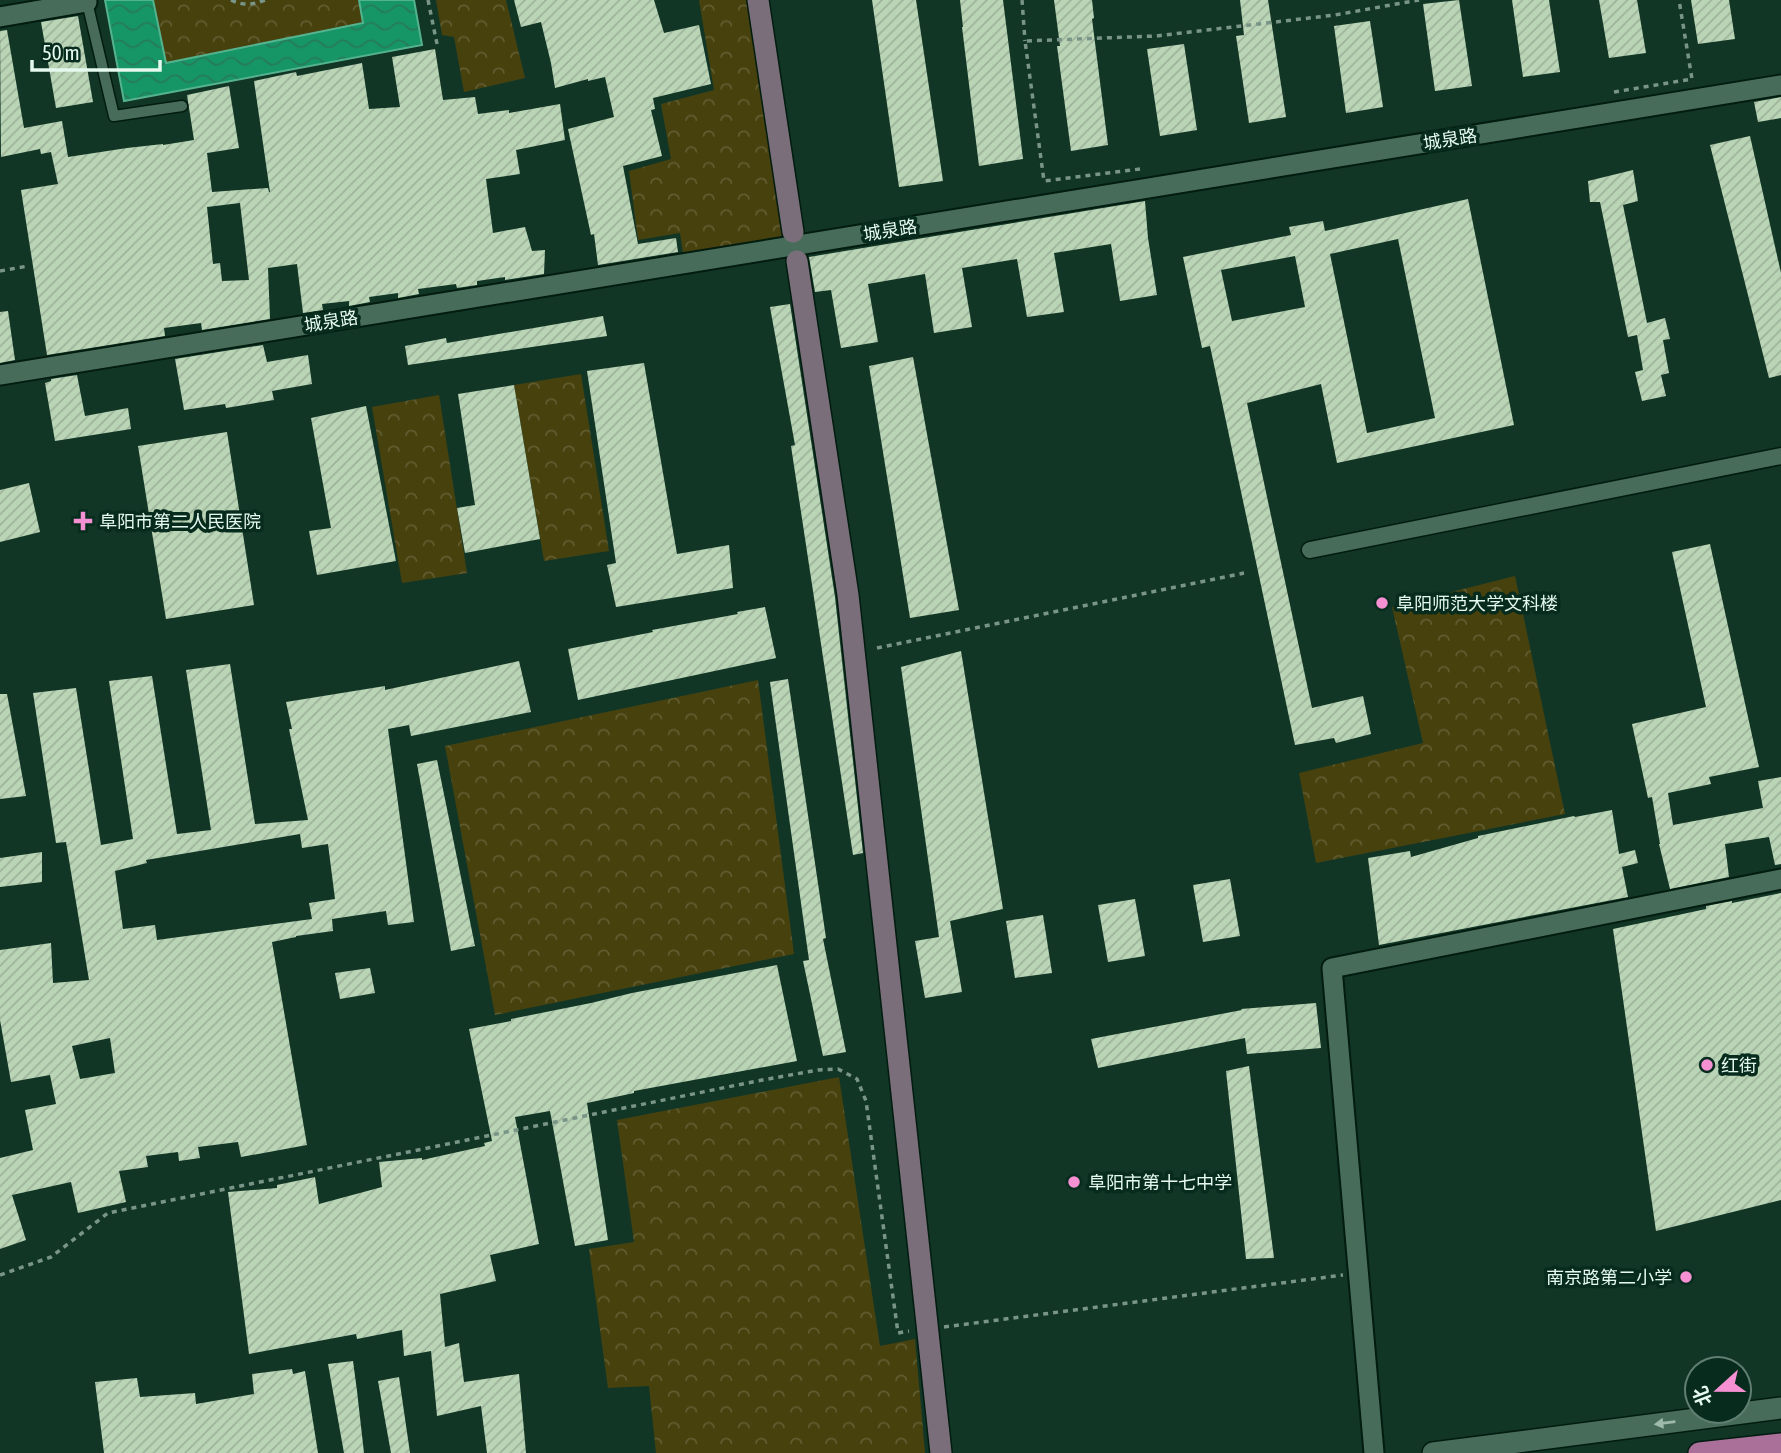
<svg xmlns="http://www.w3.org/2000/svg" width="1781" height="1453" viewBox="0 0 1781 1453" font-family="'Asap Condensed','Noto Sans SC',sans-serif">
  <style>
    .park { fill: url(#park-crowns) }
    .water { fill: url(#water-waves); stroke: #54b38f; stroke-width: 2 }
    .building { fill: url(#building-hatch); fill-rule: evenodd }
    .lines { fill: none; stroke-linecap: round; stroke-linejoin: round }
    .service-casing { stroke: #021c10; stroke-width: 13 }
    .pedestrian-casing { stroke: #021c10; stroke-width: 19 }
    .minor-casing { stroke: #021c10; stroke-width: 23 }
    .tertiary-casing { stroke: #021c10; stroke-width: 24 }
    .secondary-casing { stroke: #021c10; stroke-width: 24 }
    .primary-casing { stroke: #021c10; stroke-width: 24 }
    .path { stroke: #799588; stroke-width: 3.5; stroke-dasharray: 5 5; stroke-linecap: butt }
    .service { stroke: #486c5a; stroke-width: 10 }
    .pedestrian { stroke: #486c5a; stroke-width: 16 }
    .minor { stroke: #486c5a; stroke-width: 19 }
    .tertiary { stroke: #486c5a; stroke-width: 21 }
    .secondary { stroke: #7a6e7a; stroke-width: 21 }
    .primary { stroke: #ab709a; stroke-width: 21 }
    .oneway { fill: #9ebaab }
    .poi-dot { fill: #f591d2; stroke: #072c1d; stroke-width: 2.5 }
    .labels { text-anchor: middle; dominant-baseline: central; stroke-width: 7; stroke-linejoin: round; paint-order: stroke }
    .street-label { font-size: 18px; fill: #e5f9ee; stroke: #072c1d }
    .poi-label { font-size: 18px; fill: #e5f9ee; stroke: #072c1d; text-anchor: start }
  </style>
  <defs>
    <pattern id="park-crowns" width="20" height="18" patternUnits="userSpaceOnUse" patternTransform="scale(1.75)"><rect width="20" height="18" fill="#47410e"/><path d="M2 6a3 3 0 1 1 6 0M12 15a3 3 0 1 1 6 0" fill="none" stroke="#615d31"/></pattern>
    <pattern id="water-waves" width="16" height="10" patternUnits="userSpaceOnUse" patternTransform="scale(1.75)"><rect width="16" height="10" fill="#169566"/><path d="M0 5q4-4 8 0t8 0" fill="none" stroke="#267b5b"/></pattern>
    <pattern id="building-hatch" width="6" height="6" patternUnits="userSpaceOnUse" patternTransform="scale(1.75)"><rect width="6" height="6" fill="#bad5b6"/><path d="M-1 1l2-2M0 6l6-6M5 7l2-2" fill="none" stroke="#9db29a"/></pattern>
  </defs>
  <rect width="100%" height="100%" fill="#123626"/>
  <g class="park">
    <path d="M153,0H359L363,23L165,63Z"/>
    <path d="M436,0H506L525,78L464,92L454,37L442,35Z"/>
    <path d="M699,0H749L785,240L684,260L680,233L638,240L629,171L671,159L661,104L714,90Z"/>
    <path d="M581,374L609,551L544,561L514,385Z"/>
    <path d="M439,395L467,573L402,583L372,407Z"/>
    <path d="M1515,576L1565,814L1316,863L1299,773L1423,743L1392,607Z"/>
    <path d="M758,680L794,954L495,1015L445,746Z"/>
    <path d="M839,1077L880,1346L915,1339L925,1453H656L649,1386L608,1388L589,1249L634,1242L617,1120Z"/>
  </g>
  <path class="water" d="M105,0H153L166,63L363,23L359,0H414L422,45L124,101Z"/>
  <g class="building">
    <path d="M514,0H654L664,33L699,25L711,84L653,98L655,109L651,110L662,156L623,166L638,244L676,238L678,252L598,265L594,234L591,235L568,129L614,117L605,77L588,81V79L555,88L551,63L541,22L521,27Z"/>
    <path d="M872,0H916L943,181L899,187Z"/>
    <path d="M960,0H1003L1023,159L979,166L962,27H963Z"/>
    <path d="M1054,0H1092L1094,18L1092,19L1108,145L1071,151L1057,46H1060Z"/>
    <path d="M1240,0H1268L1286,117L1249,123L1236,36L1244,35Z"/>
    <path d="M1459,0L1472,86L1435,91L1423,4Z"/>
    <path d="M1512,0H1549L1560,72L1523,77Z"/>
    <path d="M1599,0H1637L1646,53L1609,58Z"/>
    <path d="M1691,0H1729L1735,39L1698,44Z"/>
    <path d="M78,16L93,102L56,108L41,22Z"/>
    <path d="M1370,21L1383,107L1346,113L1334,26Z"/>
    <path d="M7,30L24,128L62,121L68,157L127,148L163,144V145L194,140L187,95L229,86L239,148L207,153L212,192L268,188L269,192H270L254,81L296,72L297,76L362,63L369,109L400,107L392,57L435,49L443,100L475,97L478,114L509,110V113L560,104L565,140L516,150L520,174L486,179L493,233L525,227L532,251L545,250L544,274L505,280V277L477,281V285L457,288L456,284L418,289L419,294L398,298V293L369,297L370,302L349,306V301L322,304L323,310L303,313L297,264L268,268L270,319L202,330L201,323L164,328L165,336L47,355L21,190L58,184L51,152L41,154L40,149L1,157L0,31ZM240,203L249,280L222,281L220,263L213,264L207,207Z"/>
    <path d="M1184,44L1197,130L1160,136L1147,49Z"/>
    <path d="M1781,97V118L1758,122L1754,102Z"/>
    <path d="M1750,136L1781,273V375L1769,378L1710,145Z"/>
    <path d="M1633,170L1638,201L1623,205L1647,323L1665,318L1670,339L1663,340L1669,373L1661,375L1666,396L1642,401L1635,372L1643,370L1637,335L1628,337L1600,202H1590L1588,181Z"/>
    <path d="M1468,199L1514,425L1337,463L1321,384L1247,403L1312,708L1363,696L1371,734L1336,743L1334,738L1295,745L1210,346L1202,348L1183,257L1291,235L1289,227L1323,221L1325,231ZM1398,239L1435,418L1367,433L1330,254ZM1295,256L1305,307L1232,321L1221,270Z"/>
    <path d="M1145,201L1148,238L1157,295L1120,301L1111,244L1054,253L1064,312L1027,317L1017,259L962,268L972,327L934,333L925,274L868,284L878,342L841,348L831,290L815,292L809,257Z"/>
    <path d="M790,304L835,597L863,853L853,855L791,446L795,445L770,307Z"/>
    <path d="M8,311L15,360L0,363V312Z"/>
    <path d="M603,316L607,336L408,365L405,346L446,338L447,343Z"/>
    <path d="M263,345L267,362L308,355L312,384L272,391L274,400L226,408L225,404L184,410L175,359Z"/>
    <path d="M913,357L959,610L910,618L869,366Z"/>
    <path d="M644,363L677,554L729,545L733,588L616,607L607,565L616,563L587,371Z"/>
    <path d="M77,375L85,416L128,408L131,429L55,441L45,383L51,381V379Z"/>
    <path d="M514,385L540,539L465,553L457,508L475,505L458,394Z"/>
    <path d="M366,406L396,561L317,575L309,531L331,528L311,418Z"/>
    <path d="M227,432L254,605L166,619L138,446Z"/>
    <path d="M29,483L40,532L0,542V490Z"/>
    <path d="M1710,544L1759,767L1709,777L1711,784L1668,793L1673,825L1763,808L1758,781L1781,777V864L1775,865L1769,837L1725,844L1729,877L1670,889L1659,844H1660L1652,797L1648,798L1632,724L1706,707L1672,552Z"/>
    <path d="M765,607L776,658L578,700L568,649L653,632L652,630L738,614L737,612Z"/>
    <path d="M961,651L1003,909L950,921L962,992L925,998L915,941L939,937L901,667Z"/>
    <path d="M519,661L531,712L411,736L409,725L388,729L414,922L388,925L386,911L332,919L333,931L296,936V937L272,942L307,1145L241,1157L238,1142L198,1147L200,1158L179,1161L178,1152L146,1156L148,1167L119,1171L126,1202L78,1213L71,1182L12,1195L26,1240L0,1249V1158L33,1150L25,1110L56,1104L50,1075L11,1082L0,1020V950L51,943L53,983L89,980L66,842L56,843L33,693L76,688L101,845L133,839L109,681L152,676L177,834L211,830L186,670L230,664L255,824L308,820L295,758L289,729H292L286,702L385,686V690ZM300,834L302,848L328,844L335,899L309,903L312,919L157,940L155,925L123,929L115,871L147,863L146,860ZM110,1038L115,1073L80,1079L72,1046Z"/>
    <path d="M788,679L826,938L823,939L846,1052L823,1056L803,961L809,960L770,682Z"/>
    <path d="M0,694H7L26,796L0,799Z"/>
    <path d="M437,760L475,946L451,951L417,764Z"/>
    <path d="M1612,810L1619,854L1635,850L1638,863L1622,867L1628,897L1379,945L1368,858L1410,851L1411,857L1478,838V836L1574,816L1575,817Z"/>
    <path d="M42,852V882L0,887V858Z"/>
    <path d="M1230,879L1240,936L1203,942L1193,885Z"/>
    <path d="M1781,893V1200L1656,1231L1613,929L1706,909V906L1732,901V903Z"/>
    <path d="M1135,899L1145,956L1108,962L1098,905Z"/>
    <path d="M1043,915L1052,973L1015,978L1006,921Z"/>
    <path d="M777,965L797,1061L634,1091V1093L587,1103L608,1240L575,1246L550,1111L515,1117L539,1244L490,1255L496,1281L440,1294L445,1347L459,1343L464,1382L519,1374L526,1453H487L481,1406L437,1416L431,1351L404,1356L402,1330L357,1339L356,1334L249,1354L228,1192L277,1188V1185L315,1177L319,1204L382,1187L379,1162L422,1158V1160L485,1146L484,1143L492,1141L469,1029L511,1021V1019L591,1003L632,993Z"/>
    <path d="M370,968L375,993L340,999L335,973Z"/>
    <path d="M1316,1003L1321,1048L1247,1054L1245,1038L1098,1068L1091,1039L1242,1010L1241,1009Z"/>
    <path d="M1249,1066L1274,1258L1246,1259L1226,1071Z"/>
    <path d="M353,1361L357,1391L364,1453H344L328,1364Z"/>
    <path d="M292,1369L293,1374L305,1371L318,1453H104L95,1382L137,1378L140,1397L195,1393L196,1404L254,1394L252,1374Z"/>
    <path d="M399,1377L410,1453H391L378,1381Z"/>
  </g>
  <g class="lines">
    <g class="service-casing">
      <path id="service" d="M87,2L114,116L182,106"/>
    </g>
    <g class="pedestrian-casing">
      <path id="pedestrian" d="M1310,550L1781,456"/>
    </g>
    <g class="minor-casing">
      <g id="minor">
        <path d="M0,17L87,2"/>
        <path d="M0,375L1781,85"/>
        <path d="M1374,1453L1332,968L1781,879"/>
      </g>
    </g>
    <g class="tertiary-casing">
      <path id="tertiary" d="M1433,1453L1781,1408"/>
    </g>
    <g class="secondary-casing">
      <g id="secondary">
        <path d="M758,0L793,232"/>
        <path d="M797,261L848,595L941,1453"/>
      </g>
    </g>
    <g class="primary-casing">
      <path id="primary" d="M1699,1453L1781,1444"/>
    </g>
    <g class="path">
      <path d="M231,0C244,6 252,5 265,0"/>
      <path d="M428,0L437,44"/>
      <path d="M1022,0L1025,41"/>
      <path d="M1614,92L1692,79L1679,0"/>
      <path d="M1140,169L1044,181L1025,41L1156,36L1335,15L1419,0"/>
      <path d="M0,271L28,266"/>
      <path d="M877,648L1244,573"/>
      <path d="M0,1275L51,1257L108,1213L757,1081L818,1070L838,1069L857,1079L866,1101L898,1333L909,1331"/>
      <path d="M944,1327L1343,1275"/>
    </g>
    <use href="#service" class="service"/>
    <use href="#pedestrian" class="pedestrian"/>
    <use href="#minor" class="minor"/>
    <use href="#tertiary" class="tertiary"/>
    <use href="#secondary" class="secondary"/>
    <use href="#primary" class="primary"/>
  </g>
  <defs><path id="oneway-solid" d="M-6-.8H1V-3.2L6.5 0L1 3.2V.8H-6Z" transform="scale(1.75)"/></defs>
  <use class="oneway" href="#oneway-solid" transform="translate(1665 1423) rotate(173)"/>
  <g class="poi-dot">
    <path d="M79.5 510.5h7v7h7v7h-7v7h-7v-7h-7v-7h7z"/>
    <circle cx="1382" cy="603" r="7"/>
    <circle cx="1707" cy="1065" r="7"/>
    <circle cx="1074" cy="1182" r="7"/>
    <circle cx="1686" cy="1277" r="7"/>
  </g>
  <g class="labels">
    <g class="street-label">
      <text transform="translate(1450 139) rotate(-9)">城泉路</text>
      <text transform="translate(890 230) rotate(-9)">城泉路</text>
      <text transform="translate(331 321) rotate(-9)">城泉路</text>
    </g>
    <g class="poi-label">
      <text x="99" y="521">阜阳市第二人民医院</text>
      <text x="1396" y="603">阜阳师范大学文科楼</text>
      <text x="1721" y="1065">红街</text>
      <text x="1088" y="1182">阜阳市第十七中学</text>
      <text x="1672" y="1277" text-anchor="end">南京路第二小学</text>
    </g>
  </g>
  <g transform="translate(1718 1390) rotate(249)"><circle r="33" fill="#072c1d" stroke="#607e71" stroke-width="2"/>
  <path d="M0-5L12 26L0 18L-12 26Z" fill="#f591d2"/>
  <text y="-10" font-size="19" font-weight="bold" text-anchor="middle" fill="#e5f9ee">北</text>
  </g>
  <path d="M32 60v10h128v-10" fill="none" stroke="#e5f9ee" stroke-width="3.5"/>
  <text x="42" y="60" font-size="21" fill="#e5f9ee" stroke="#072c1d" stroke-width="5" paint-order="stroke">50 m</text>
</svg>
